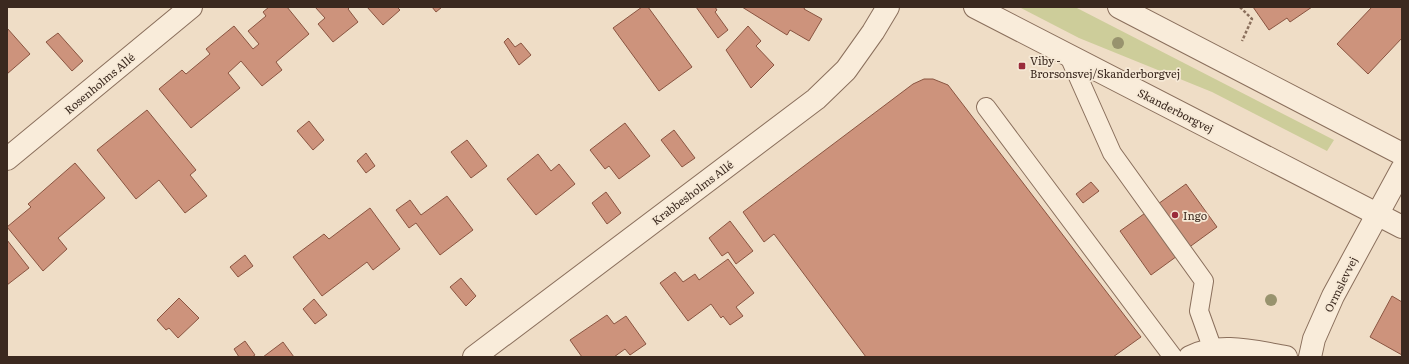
<svg xmlns="http://www.w3.org/2000/svg" width="1409" height="364" viewBox="0 0 1409 364" font-family="Literata,serif">
  <style>
    .green { fill: #cdcd9a }
    .building { fill: #cd937c; stroke: #8a5541 }
    .lines { fill: none; stroke-linecap: round; stroke-linejoin: round }
    .service-casing { stroke: #8a6f5c; stroke-width: 20 }
    .minor-casing { stroke: #8a6f5c; stroke-width: 24 }
    .tertiary-casing { stroke: #8a6f5c; stroke-width: 24 }
    .path { stroke: #8a6f5c; stroke-width: 2.5; stroke-dasharray: 3 2; stroke-linecap: butt }
    .service { stroke: #f9ecda; stroke-width: 18 }
    .minor { stroke: #f9ecda; stroke-width: 22 }
    .tertiary { stroke: #f9ecda; stroke-width: 22 }
    .tree { fill: #98936e }
    .poi-dot { fill: #9a2b3a; stroke: #f6e9d6; stroke-width: 1.5 }
    .labels { text-anchor: middle; dominant-baseline: central; stroke-width: 3.5; stroke-linejoin: round; paint-order: stroke }
    .poi-label { font-size: 11px; fill: #3b291f; stroke: #f6e9d6; text-anchor: start }
    .street-label { font-size: 11px; fill: #3b291f; stroke: #f6e9d6 }
  </style>
  <rect width="100%" height="100%" fill="#efddc6"/>
  <path class="green" d="M1019,7H1075L1334,140L1327,151L1212,92L1079,38Z"/>
  <g class="building">
    <path d="M269,7H287L309,34L276,62L282,70L262,86L241,61L228,73L240,88L191,128L159,89L182,70L186,74L210,54L206,49L234,26L253,49L259,44L248,31L266,16L263,12Z"/>
    <path d="M315,7H350L348,9L358,22L333,42L318,24L325,18Z"/>
    <path d="M367,7H397L400,10L383,25Z"/>
    <path d="M432,7H442L436,12Z"/>
    <path d="M642,7H648L692,67L659,91L613,28Z"/>
    <path d="M696,7H715L717,10L715,12L728,30L718,38Z"/>
    <path d="M742,7H805L804,9L822,19L809,41L790,30L787,35Z"/>
    <path d="M1253,7H1312L1290,22L1287,18L1269,30Z"/>
    <path d="M1372,7H1402V38L1368,74L1337,44Z"/>
    <path d="M748,26L761,41L756,46L774,65L751,88L726,50Z"/>
    <path d="M7,28L30,54L7,74Z"/>
    <path d="M58,33L83,61L72,71L46,42Z"/>
    <path d="M508,38L515,47L521,43L531,55L519,65L504,42Z"/>
    <path d="M924,79H933L948,85L1141,337L1113,357H866L774,234L764,242L743,212L913,84Z"/>
    <path d="M147,110L196,170L190,175L207,196L185,213L159,180L136,199L97,150Z"/>
    <path d="M309,121L324,140L313,150L297,131Z"/>
    <path d="M625,123L650,156L619,179L609,166L605,169L590,150Z"/>
    <path d="M674,130L695,158L682,167L661,140Z"/>
    <path d="M467,140L487,166L471,178L451,152Z"/>
    <path d="M366,153L375,166L366,173L357,161Z"/>
    <path d="M538,154L551,171L559,164L575,184L536,215L507,179Z"/>
    <path d="M75,163L105,198L58,238L67,249L43,271L7,227L31,207L28,204Z"/>
    <path d="M1091,182L1099,191L1083,203L1076,194Z"/>
    <path d="M1186,184L1217,227L1151,275L1120,231Z"/>
    <path d="M606,192L621,213L607,224L592,203Z"/>
    <path d="M447,196L473,230L440,255L416,223L409,228L396,210L410,200L421,215Z"/>
    <path d="M370,208L400,249L373,270L367,262L322,296L293,257L324,234L329,239Z"/>
    <path d="M730,221L753,251L736,264L728,252L722,256L709,238Z"/>
    <path d="M7,240L29,268L7,285Z"/>
    <path d="M245,255L253,266L238,277L230,267Z"/>
    <path d="M728,259L754,293L736,307L743,316L730,325L723,316L721,318L711,304L688,321L660,283L675,272L683,282L695,274L699,280Z"/>
    <path d="M461,278L476,296L466,306L450,287Z"/>
    <path d="M1392,296L1402,302V355L1370,337Z"/>
    <path d="M179,298L199,318L178,338L169,328L166,330L157,320Z"/>
    <path d="M314,299L327,315L315,324L303,309Z"/>
    <path d="M607,315L614,324L626,316L646,344L630,355L625,349L614,357H582L570,340Z"/>
    <path d="M245,341L255,355L252,357H239L234,349Z"/>
    <path d="M283,342L294,357H263Z"/>
  </g>
  <g class="lines">
    <g class="service-casing">
      <g id="service">
        <path d="M1068,54L1112,153L1204,281L1199,311L1213,350"/>
        <path d="M986,107L1173,357"/>
      </g>
    </g>
    <g class="minor-casing">
      <g id="minor">
        <path d="M7,159L191,7"/>
        <path d="M474,357L816,99L846,70L873,32L888,7"/>
        <path d="M1190,357C1220,342 1255,352 1286,357"/>
      </g>
    </g>
    <g class="tertiary-casing">
      <g id="tertiary">
        <path d="M975,7L1402,227"/>
        <path d="M1119,7L1402,154"/>
        <path d="M1310,357L1314,339L1333,296L1402,169"/>
      </g>
    </g>
    <path class="path" d="M1240,7L1252,19L1242,41"/>
    <use href="#service" class="service"/>
    <use href="#minor" class="minor"/>
    <use href="#tertiary" class="tertiary"/>
  </g>
  <g class="tree">
    <circle cx="1118" cy="43" r="6"/>
    <circle cx="1271" cy="300" r="6"/>
  </g>
  <g class="poi-dot">
    <rect x="1018" y="62" width="8" height="8" rx="2"/>
    <circle cx="1175" cy="215" r="4"/>
  </g>
  <g class="labels">
    <g class="poi-label">
      <text x="1030" y="60">Viby -<tspan x="1030" dy="13">Brorsonsvej/Skanderborgvej</tspan></text>
      <text x="1183" y="215">Ingo</text>
    </g>
    <g class="street-label">
      <text transform="translate(99 83) rotate(-40)">Rosenholms Allé</text>
      <text transform="translate(1176 110) rotate(27)">Skanderborgvej</text>
      <text transform="translate(692 192) rotate(-37)">Krabbesholms Allé</text>
      <text transform="translate(1340 284) rotate(-64)">Ormslevvej</text>
    </g>
  </g>
  <rect width="1409" height="364" fill="none" stroke="#3b291f" stroke-width="16"/>
</svg>
